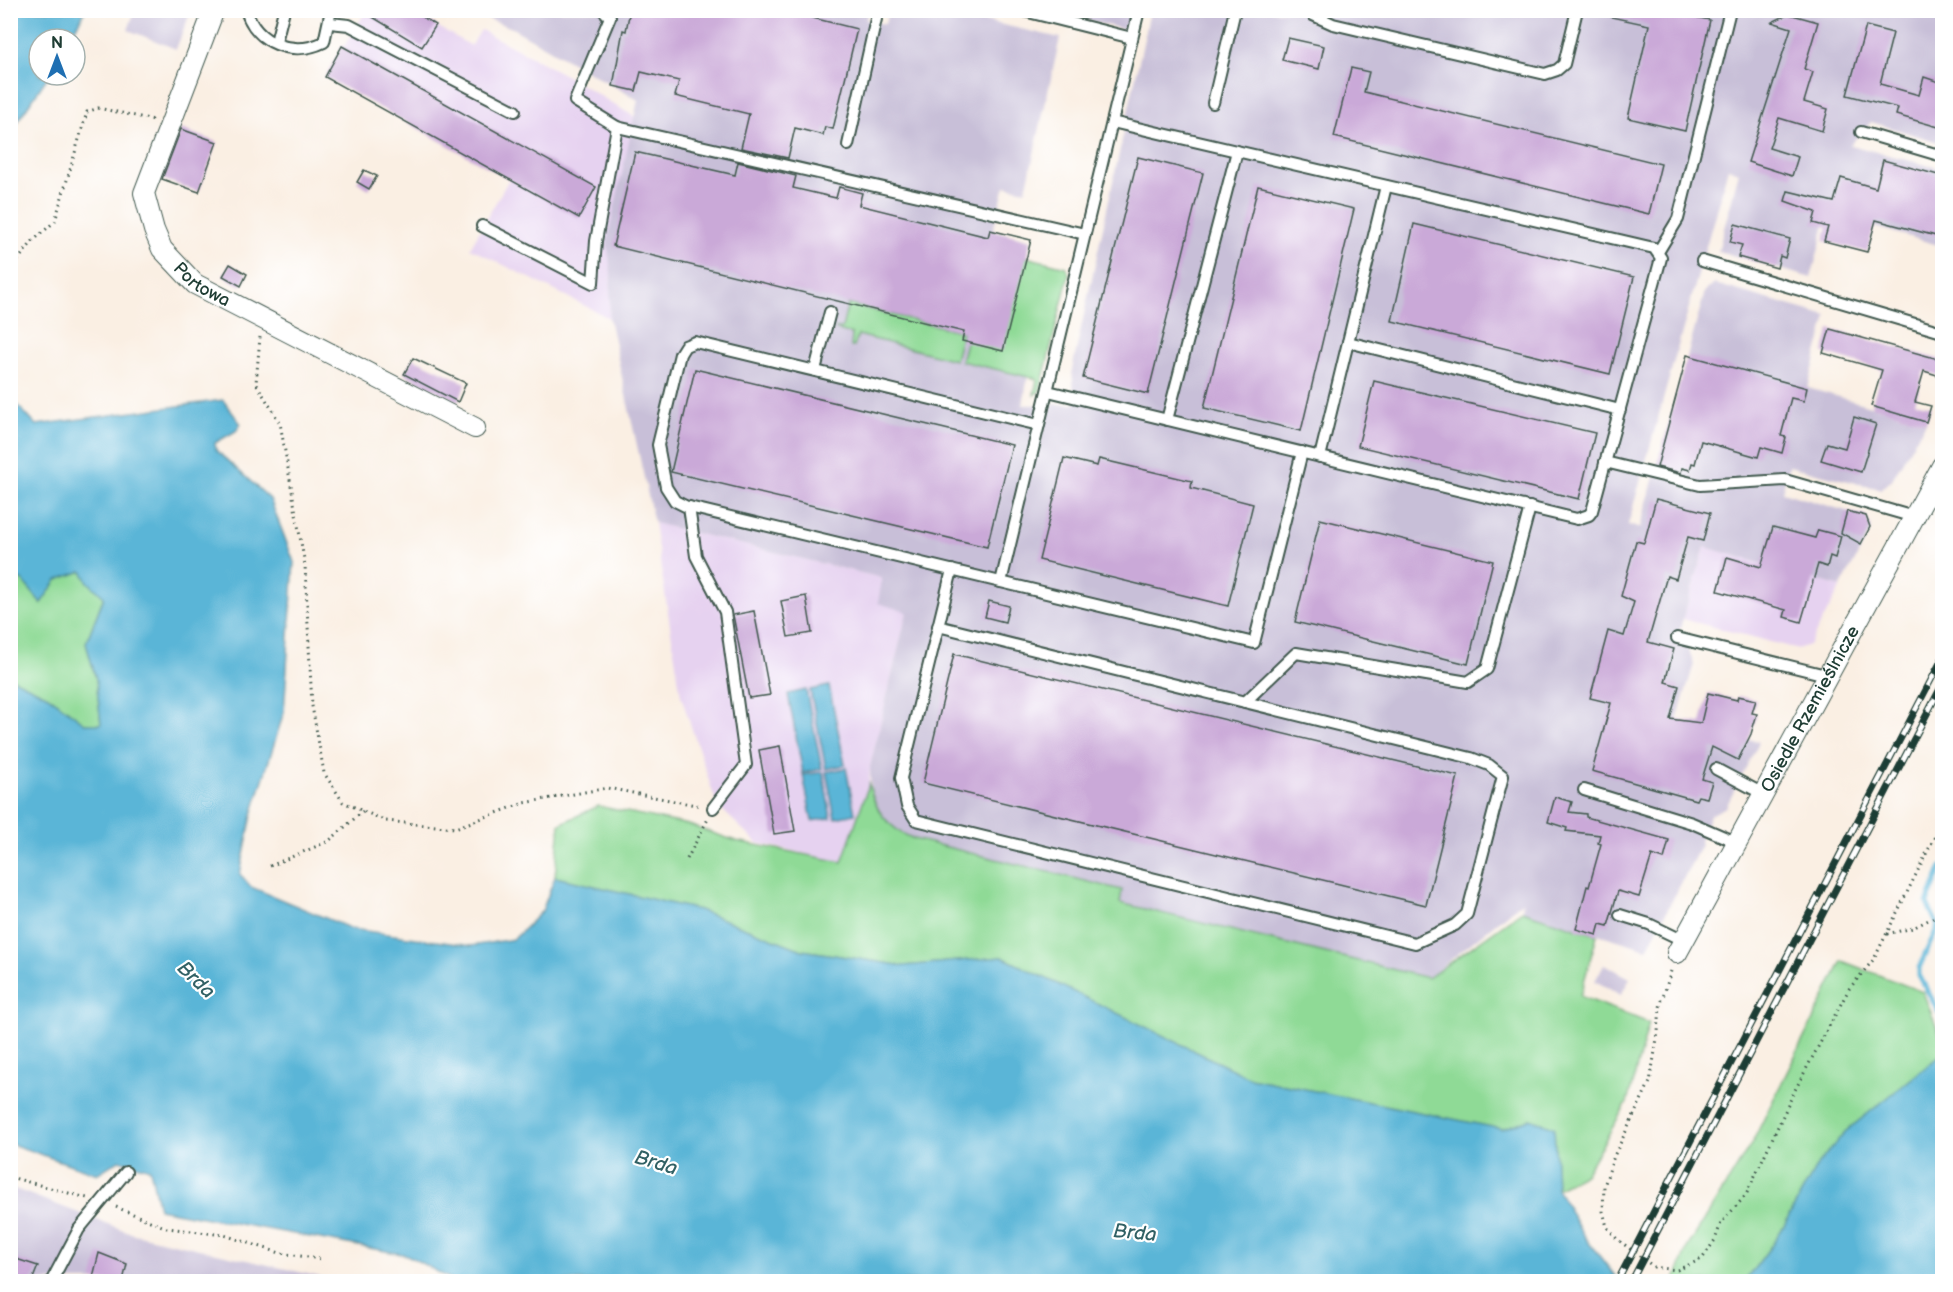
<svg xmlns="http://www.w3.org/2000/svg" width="1953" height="1292" viewBox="0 0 1953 1292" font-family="'Balsamiq Sans',sans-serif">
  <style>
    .built { fill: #e6d2f0 }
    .industrial { fill: #c8bfd8 }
    .green { fill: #8fda96; stroke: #578c65; stroke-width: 1.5 }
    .water { fill: #5ab5d7; stroke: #3c7986; stroke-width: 1.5 }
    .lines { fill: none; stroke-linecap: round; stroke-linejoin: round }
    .stream { stroke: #5ab5d7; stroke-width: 5 }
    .building { fill: #caa9d8 }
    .service-casing { stroke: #40584e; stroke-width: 14 }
    .minor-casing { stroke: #40584e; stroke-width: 22 }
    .path { stroke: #40584e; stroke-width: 3; stroke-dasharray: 1.5 4.5; stroke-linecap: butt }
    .service { stroke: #fff; stroke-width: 10 }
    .minor { stroke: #fff; stroke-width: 20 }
    .rail-casing { stroke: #1f3d34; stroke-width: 7 }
    .rail { stroke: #fff; stroke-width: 4.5; stroke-dasharray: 14; stroke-linecap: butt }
    .labels { text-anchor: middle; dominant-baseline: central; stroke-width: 4.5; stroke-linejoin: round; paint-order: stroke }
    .street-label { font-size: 18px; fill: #1f3d34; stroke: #fff }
    .water-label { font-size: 20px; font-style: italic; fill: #316165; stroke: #fff }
  </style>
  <rect width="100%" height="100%" fill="#fff"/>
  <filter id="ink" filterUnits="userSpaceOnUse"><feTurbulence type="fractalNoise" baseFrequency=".0167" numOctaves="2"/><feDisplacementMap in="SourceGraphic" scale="12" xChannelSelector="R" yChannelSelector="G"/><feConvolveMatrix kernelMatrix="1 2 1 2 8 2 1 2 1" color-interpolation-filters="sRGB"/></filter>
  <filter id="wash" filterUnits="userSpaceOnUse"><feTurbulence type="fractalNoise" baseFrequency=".008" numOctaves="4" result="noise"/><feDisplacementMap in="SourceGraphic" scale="24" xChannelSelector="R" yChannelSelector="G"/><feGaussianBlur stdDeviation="1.35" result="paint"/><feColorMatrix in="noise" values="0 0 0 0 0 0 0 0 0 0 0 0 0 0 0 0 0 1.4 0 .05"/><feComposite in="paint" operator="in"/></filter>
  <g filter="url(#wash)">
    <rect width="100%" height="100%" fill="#faefe3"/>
    <g class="built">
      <path d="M366,11H411L471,46L481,30L567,76L635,117L608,242L611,273L609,318L470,248L509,179L325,77Z"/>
      <path d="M654,523L882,578L907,612L870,767L869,784L843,862L757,843L717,805L681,696Z"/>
      <path d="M1705,547L1841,587L1809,645L1797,649L1683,619Z"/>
    </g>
    <g class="industrial">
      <path d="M868,10L866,20L885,24L888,11L937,10L1060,38L1026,190L1005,186L993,230L1031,240L1026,257L1059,265L1028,375L1023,405L1075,404L1072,370L1150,11H1942V143L1871,122L1850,145L1942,169V246L1828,214L1811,278L1718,251L1739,172L1728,168L1628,525L1640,528L1705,291L1715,284L1827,316L1808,388L1926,422L1891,481L1880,489L1789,466L1782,492L1866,517L1872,528L1841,587L1705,547L1677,638L1685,640L1694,664L1677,720L1759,742L1726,807L1710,815L1700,841L1701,845L1647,949L1522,911L1523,901L1428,978L1120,903L1122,890L914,839L892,827L882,817L871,796L870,767L907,612L878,603L882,578L654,523L609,318L611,273L607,242L638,100L512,28L467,11Z"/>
      <path d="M135,11H191L176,49L128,30Z"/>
      <path d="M1046,11L1132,10V11L1127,30Z"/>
      <path d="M1604,964L1630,978L1621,995L1595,981Z"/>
      <path d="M10,1187L134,1234L338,1281H11Z"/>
    </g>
    <g class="green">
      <path d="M1026,257L1066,267L1069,274L1040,391L1034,395L1037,379L961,361L966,342Z"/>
      <path d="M848,304L962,332L955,360L858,335L854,347H851L852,334L835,329L842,328Z"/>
      <path d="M82,571L88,582L104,596L86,643L96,679L101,724H86L48,696L11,678L10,574L23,581L41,603L57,580Z"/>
      <path d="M869,784C875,811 888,828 914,839L1122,890L1120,903L1428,978L1522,911L1597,935L1580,996L1649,1023L1627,1103L1585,1174L1557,1189L1554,1127L1530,1119L1502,1129L1250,1078L1002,957L904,966L802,950L699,910L555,877L560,824L598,806L689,825L736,841L842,862Z"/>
      <path d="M1842,961L1923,992L1942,1041V1054L1845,1132L1818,1164L1777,1238L1745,1281L1674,1282L1687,1248L1752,1143Z"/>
    </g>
    <g class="water">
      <path d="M11,10L85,11L69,39H39V75H49L11,131Z"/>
      <path d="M11,398L36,425L223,400L241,424L236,431L215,443L216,450L270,499L294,562L284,712L252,815L240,874L251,887L352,929L471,946L514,939L542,911L555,877L699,910L802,950L904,966L1002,957L1250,1078L1502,1129L1530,1119L1554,1127L1557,1189L1583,1235L1619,1281H454L407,1255L159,1209L150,1169L119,1160L97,1174L11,1144V678L48,696L86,724H101L96,679L86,643L104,597L88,582L82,571L57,580L41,603L23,581L11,574Z"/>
      <path d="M829,686L845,765L826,769L810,690Z"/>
      <path d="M806,690L822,769L803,773L788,694Z"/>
      <path d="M846,768L855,814L835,818L826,772Z"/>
      <path d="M823,772L831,818L812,821L803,775Z"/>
      <path d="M1942,1054V1281H1745L1777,1238L1818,1164L1845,1132Z"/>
    </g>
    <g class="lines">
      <path class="stream" d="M1942,867L1927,903L1938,926L1919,968V975L1942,1018"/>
    </g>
    <g id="blocks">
      <g class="building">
        <path d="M361,10H411L436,25L422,47Z"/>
        <path d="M630,10H781L857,29L833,129L825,127L823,135L795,128L788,158L741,148L749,114L675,96L679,81L641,72L636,91L613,86L623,30L626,31Z"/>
        <path d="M1611,10H1695L1694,17L1710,20L1685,131L1628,118L1649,25L1611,17Z"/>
        <path d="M1789,14L1818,22L1804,69L1813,72L1804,102L1828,109L1822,131L1779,118L1769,148L1798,157L1792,176L1748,162L1791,28L1772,22Z"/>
        <path d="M1866,26L1893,33L1880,84L1919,95L1924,77L1942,83V128L1896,115L1898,108L1847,95Z"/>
        <path d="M1288,38L1324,46L1319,69L1282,60Z"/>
        <path d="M342,46L596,187L579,218L325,77Z"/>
        <path d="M1351,68L1369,72L1364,92L1661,164L1649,214L1334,137Z"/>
        <path d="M181,129L217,142L199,192L162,179Z"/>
        <path d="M635,152L735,175L738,162L796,176L793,188L836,198L839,187L862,193L859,205L988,237L990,230L1031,240L1003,351L962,341L964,332L613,246Z"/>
        <path d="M1138,157L1203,173L1148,394L1083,378Z"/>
        <path d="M1883,160L1942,176V235L1937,233L1936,236L1876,220L1867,252L1824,241L1828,227L1813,223L1816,212L1785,201L1788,191L1834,202L1841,178L1876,188Z"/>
        <path d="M364,170L377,176L369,189L357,182Z"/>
        <path d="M1258,186L1354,209L1301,431L1204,408Z"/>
        <path d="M1414,224L1634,277L1610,374L1392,321Z"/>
        <path d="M1735,224L1790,239L1785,258L1780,256L1777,268L1738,257L1742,245L1730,242Z"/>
        <path d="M230,264L247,274L241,286L223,276Z"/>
        <path d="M1830,329L1942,360L1940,376L1924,371L1915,402L1931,406L1926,422L1871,406L1882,370L1823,353Z"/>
        <path d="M1687,355L1807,388L1804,401L1791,398L1781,436L1786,437L1782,453L1761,447L1758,457L1701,441L1695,464L1692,463L1690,470L1682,468L1681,473L1657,467Z"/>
        <path d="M413,358L466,383L458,402L404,374Z"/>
        <path d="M695,369L1012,445L987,547L671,472Z"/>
        <path d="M1374,381L1595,433L1579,499L1358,446Z"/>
        <path d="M1854,417L1876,424L1861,472L1821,460L1827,443L1845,448Z"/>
        <path d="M1064,458L1097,466L1099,459L1192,481L1191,488L1253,504L1228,606L1039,560Z"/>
        <path d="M1656,499L1710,513L1703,541L1688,537L1676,579L1667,576L1648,642L1674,649L1665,682L1679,686L1670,719L1701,723L1708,693L1737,700L1738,696L1756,700L1752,713L1757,714L1751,734L1738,760L1712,747L1702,779L1712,782L1707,798L1698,796L1696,800L1592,771L1611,703L1590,698L1608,631L1624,636L1634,602L1621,596L1636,541L1644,543Z"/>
        <path d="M1847,511L1866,516L1870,527L1861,544L1841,533Z"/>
        <path d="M1320,519L1493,561L1468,664L1295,622Z"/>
        <path d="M1773,527L1815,538L1818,530L1841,536L1835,558L1830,556L1827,567L1818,564L1801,622L1784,617L1786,610L1718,591L1727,557L1761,567Z"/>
        <path d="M806,596L812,633L788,637L781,601Z"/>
        <path d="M989,601L1009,606L1005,622L985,617Z"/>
        <path d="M754,611L770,695L749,698L733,615Z"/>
        <path d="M954,654L1458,776L1426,905L923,783Z"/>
        <path d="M780,746L795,831L774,834L759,750Z"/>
        <path d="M1555,797L1572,802L1569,812L1586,814V817L1669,840L1664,859L1652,855L1639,897L1618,891L1608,926L1600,924L1597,935L1576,929L1587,886L1589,887L1601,844L1598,843L1600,835L1566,831L1567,828L1548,822Z"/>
        <path d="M99,1253L127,1264L123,1281H92Z"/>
        <path d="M10,1257L38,1266L32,1281H10Z"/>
      </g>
    </g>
  </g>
  <g filter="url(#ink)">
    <use href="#blocks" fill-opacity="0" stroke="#40584e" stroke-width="1.5"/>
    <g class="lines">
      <g class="service-casing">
        <g id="service">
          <path d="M246,10C256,44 293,57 324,42L331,10"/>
          <path d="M603,10L610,17L575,101L617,127"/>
          <path d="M1020,10L1132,38"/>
          <path d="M1313,10V15L1333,24L1545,74L1557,70L1564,64L1577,10"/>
          <path d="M330,23L349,25L515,111"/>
          <path d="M276,42L284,10"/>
          <path d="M1213,103L1235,10"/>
          <path d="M1861,132L1942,156"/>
          <path d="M848,145L878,10"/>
          <path d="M482,226L593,283L596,241L617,127L1085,234"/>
          <path d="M1658,252L1678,219L1730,10"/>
          <path d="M1702,261L1942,332"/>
          <path d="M1348,342L1620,410"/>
          <path d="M815,370L830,312"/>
          <path d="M1048,391L1577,519L1589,515L1592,511L1661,258L1654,248L1112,122"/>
          <path d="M1167,420L1237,151"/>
          <path d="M1039,425L695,342L685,346L680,354L658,445L666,487L675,501L685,506L1254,643L1302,452"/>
          <path d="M1320,457L1386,186"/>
          <path d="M1605,462L1700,485L1785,480L1914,517"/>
          <path d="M689,507L696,556L725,612L746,765L713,808"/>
          <path d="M1001,582L1139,10"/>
          <path d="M938,626L1471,758L1489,765L1503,776L1467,914L1455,925L1415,943L916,820L907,806L901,778L952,570"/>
          <path d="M1677,638L1830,676"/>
          <path d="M1245,702L1296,653L1468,682L1487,669L1530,507"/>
          <path d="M1716,769L1765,795"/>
          <path d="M1584,790L1692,823L1738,843"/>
          <path d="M1620,915L1649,924L1684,941"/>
          <path d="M51,1282L79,1229L126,1172"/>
        </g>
      </g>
      <g class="minor-casing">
        <g id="minor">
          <path id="s1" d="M214,10L144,193L154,230L162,249L195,284L475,428"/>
          <path id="s2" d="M1677,953L1942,466"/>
        </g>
      </g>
      <g class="path">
        <path d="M10,270L33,241L55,221L87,112L98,108L154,120"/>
        <path d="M260,337L256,383L280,423L305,565L312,706L320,750L324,773L343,802L386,821L455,828L524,803L607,788L701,806"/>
        <path d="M687,859L708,819"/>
        <path d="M270,866L329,841L363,811"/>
        <path d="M1887,934L1913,928L1942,913"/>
        <path d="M1671,971L1660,1007L1658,1032L1650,1082L1614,1156L1604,1186L1603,1211L1607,1227L1617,1239L1654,1267L1677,1270L1702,1259L1715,1240L1721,1223L1746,1195L1795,1090L1849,989L1874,959L1942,822"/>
        <path d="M10,1177L87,1198"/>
        <path d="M116,1207L167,1228L224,1235L280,1253L321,1259"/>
      </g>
      <use href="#service" class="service"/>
      <use href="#minor" class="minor"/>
      <g class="rail-casing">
        <g id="rail">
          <path d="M1617,1282L1942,659"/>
          <path d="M1631,1282L1942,685"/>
        </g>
      </g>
      <use href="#rail" class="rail"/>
    </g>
  </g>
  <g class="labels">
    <g class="street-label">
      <text stroke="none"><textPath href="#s1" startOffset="309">Portowa</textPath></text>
      <text stroke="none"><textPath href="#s2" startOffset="278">Osiedle Rzemieślnicze</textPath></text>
    </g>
    <g class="water-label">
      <text transform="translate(196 980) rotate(44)">Brda</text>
      <text transform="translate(656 1163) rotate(17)">Brda</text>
      <text transform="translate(1135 1233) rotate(5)">Brda</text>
    </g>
  </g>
  <rect width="1953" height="1292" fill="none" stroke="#fff" stroke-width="36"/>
  <g transform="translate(57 57)"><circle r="28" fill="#ffffff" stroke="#a5b1ae" stroke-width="1.5"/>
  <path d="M0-4.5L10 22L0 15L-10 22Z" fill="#1f6fb2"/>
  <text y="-9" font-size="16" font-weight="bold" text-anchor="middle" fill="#1f3d34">N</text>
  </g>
</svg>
